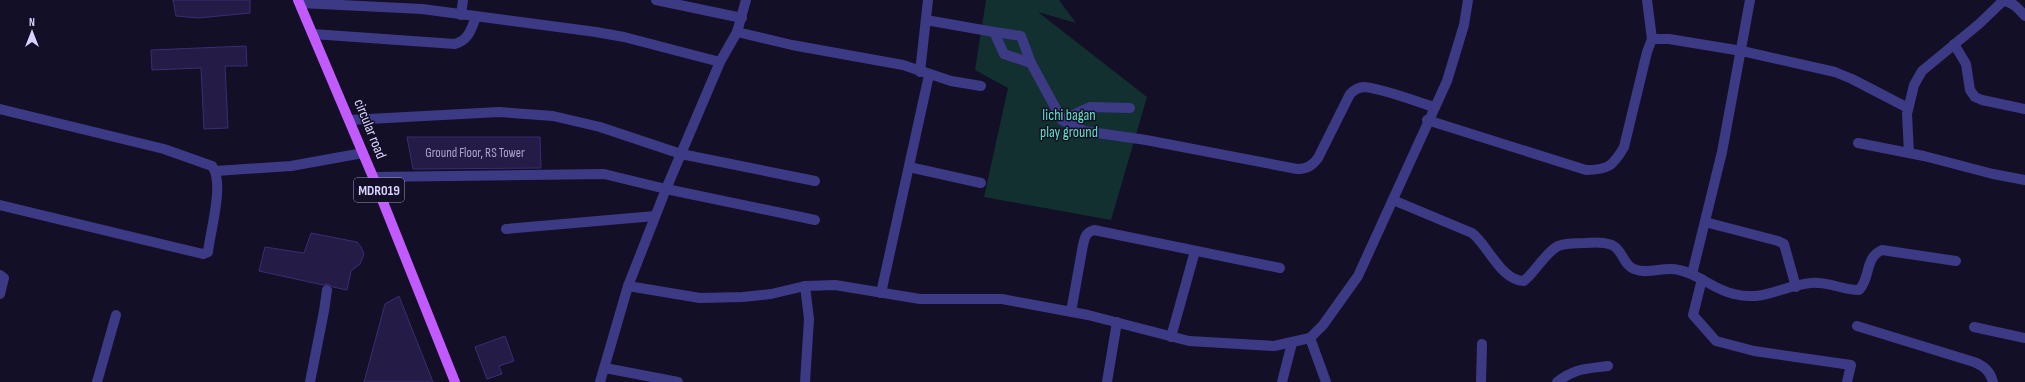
<svg xmlns="http://www.w3.org/2000/svg" width="2025" height="382" viewBox="0 0 2025 382" font-family="'Sofia Sans Condensed',sans-serif">
  <style>
    .green { fill: #12302f }
    .building { fill: #241b47; stroke: #3b2d73 }
    .lines { fill: none; stroke-linecap: round; stroke-linejoin: round }
    .street { stroke: #3d3a85; stroke-width: 10 }
    .primary { stroke: #c25bff; stroke-width: 10 }
    .labels { text-anchor: middle; dominant-baseline: central; stroke-width: 3; stroke-linejoin: round; paint-order: stroke }
    .number-label { font-size: 13px; fill: #aca6d1 }
    .shield { fill: #130f26; stroke: #9e99be; stroke-width: 1 }
    .shield-label { font-size: 14px; font-weight: bold; fill: #d9d4ff }
    .park-label { font-size: 15px; fill: #5fe0c0; stroke: #130f26 }
    .street-label { font-size: 15px; fill: #d9d4ff; stroke: #130f26 }
  </style>
  <rect width="100%" height="100%" fill="#130f26"/>
  <path class="green" d="M986,0H1059L1076,23L1038,12L1147,97L1111,220L984,197L1008,88L975,70Z"/>
  <g class="building">
    <path d="M173,0H250V13L198,18L176,16Z"/>
    <path d="M246,46L247,66H225L228,128L204,129L201,68L152,70L151,50Z"/>
    <path d="M407,137H540L541,168L413,169Z"/>
    <path d="M311,233L357,242L361,247L364,254L360,264L351,271L347,290L333,287L328,284L323,285L259,271L265,247L304,253Z"/>
    <path d="M399,296L433,382H364L385,304Z"/>
    <path d="M505,336L514,361L499,366L502,374L487,379L475,347Z"/>
  </g>
  <g class="lines">
    <g class="street">
      <path d="M656,0L742,18"/>
      <path d="M1647,0L1652,39"/>
      <path d="M300,3L422,9L596,32L624,37L720,62"/>
      <path d="M461,15L463,0"/>
      <path d="M926,20L994,32L1004,54L1031,63L1062,120L1084,131L1146,140L1297,169C1307,169 1312,166 1318,158L1350,94C1354,90 1357,88 1363,87C1378,87 1418,102 1434,107"/>
      <path d="M737,32L792,45L903,65L951,81L981,86"/>
      <path d="M994,32L1021,36L1031,63"/>
      <path d="M313,34L455,44C469,40 471,29 476,17"/>
      <path d="M1954,44L1966,64L1970,90L1975,97L1982,100L2025,109"/>
      <path d="M920,72L928,0"/>
      <path d="M0,109L164,149L212,166C225,182 210,232 208,252L203,254L0,205"/>
      <path d="M350,120L499,112L553,116L600,127L681,154L815,181"/>
      <path d="M1062,120L1090,107L1130,108"/>
      <path d="M1427,120L1586,170C1608,170 1613,166 1624,147L1647,52L1652,39H1669L1742,51L1835,72L1852,79L1908,108"/>
      <path d="M1858,143L1924,156L1993,174L2025,180"/>
      <path d="M1909,153L1907,114L1914,85L1922,71L1979,24L2003,1C2013,2 2018,8 2025,16"/>
      <path d="M909,167L981,183"/>
      <path d="M216,171L291,166L363,153"/>
      <path d="M373,177L604,174L666,189L815,220"/>
      <path d="M1393,200L1472,233C1488,245 1501,281 1524,281C1536,271 1545,253 1558,246C1566,243 1577,243 1585,243C1594,242 1604,242 1612,245C1623,250 1623,265 1634,269C1648,275 1664,266 1679,270C1699,274 1714,290 1734,294C1765,302 1783,285 1811,283C1827,281 1842,290 1859,290C1871,278 1864,258 1882,250L1956,261"/>
      <path d="M1705,222L1778,241L1784,244L1796,287"/>
      <path d="M506,229L655,216"/>
      <path d="M1692,274L1722,152L1750,0"/>
      <path d="M0,275L4,278L0,294"/>
      <path d="M1702,279L1693,315L1716,341L1754,351L1851,365L1847,382"/>
      <path d="M628,286L700,298L743,297L771,294L805,286L835,285L920,299H1002L1088,315L1189,341L1274,346L1310,338L1323,325L1358,276L1447,81L1464,25L1468,0"/>
      <path d="M805,286L809,319L805,382"/>
      <path d="M881,293L929,75"/>
      <path d="M1071,312L1083,245C1085,237 1086,232 1094,230L1280,268"/>
      <path d="M1857,326L1974,362C1984,366 1990,371 1993,382"/>
      <path d="M1974,327L2025,338"/>
      <path d="M1171,337L1195,251"/>
      <path d="M1310,338L1326,382"/>
      <path d="M605,368L678,382"/>
      <path d="M97,382L116,315"/>
      <path d="M310,382L324,311L327,290"/>
      <path d="M600,382L628,286L666,189L720,62L737,32L746,0"/>
      <path d="M1107,382L1117,322"/>
      <path d="M1282,382L1292,343"/>
      <path d="M1481,382L1482,344"/>
      <path d="M1557,382C1576,368 1585,369 1608,366"/>
    </g>
    <path class="primary" d="M298,0L373,177L455,382"/>
  </g>
  <g class="labels">
    <g class="number-label">
      <text x="475" y="153">Ground Floor, RS Tower</text>
    </g>
    <rect class="shield" x="354" y="178" width="50" height="24" rx="3"/>
    <g class="shield-label">
      <text x="379" y="190">MDR019</text>
    </g>
    <g class="park-label">
      <text x="1069" y="115">lichi bagan<tspan x="1069" dy="17">play ground</tspan></text>
    </g>
    <g class="street-label">
      <text transform="translate(370 129) rotate(68)">circular road</text>
    </g>
  </g>
  <g transform="translate(32 32)" stroke="#130f26" stroke-width="3" paint-order="stroke">
  <path d="M0-3L7 15L0 10L-7 15Z" fill="#d9d4ff"/>
  <text y="-6" font-size="11" font-weight="bold" text-anchor="middle" fill="#d9d4ff">N</text>
  </g>
</svg>
